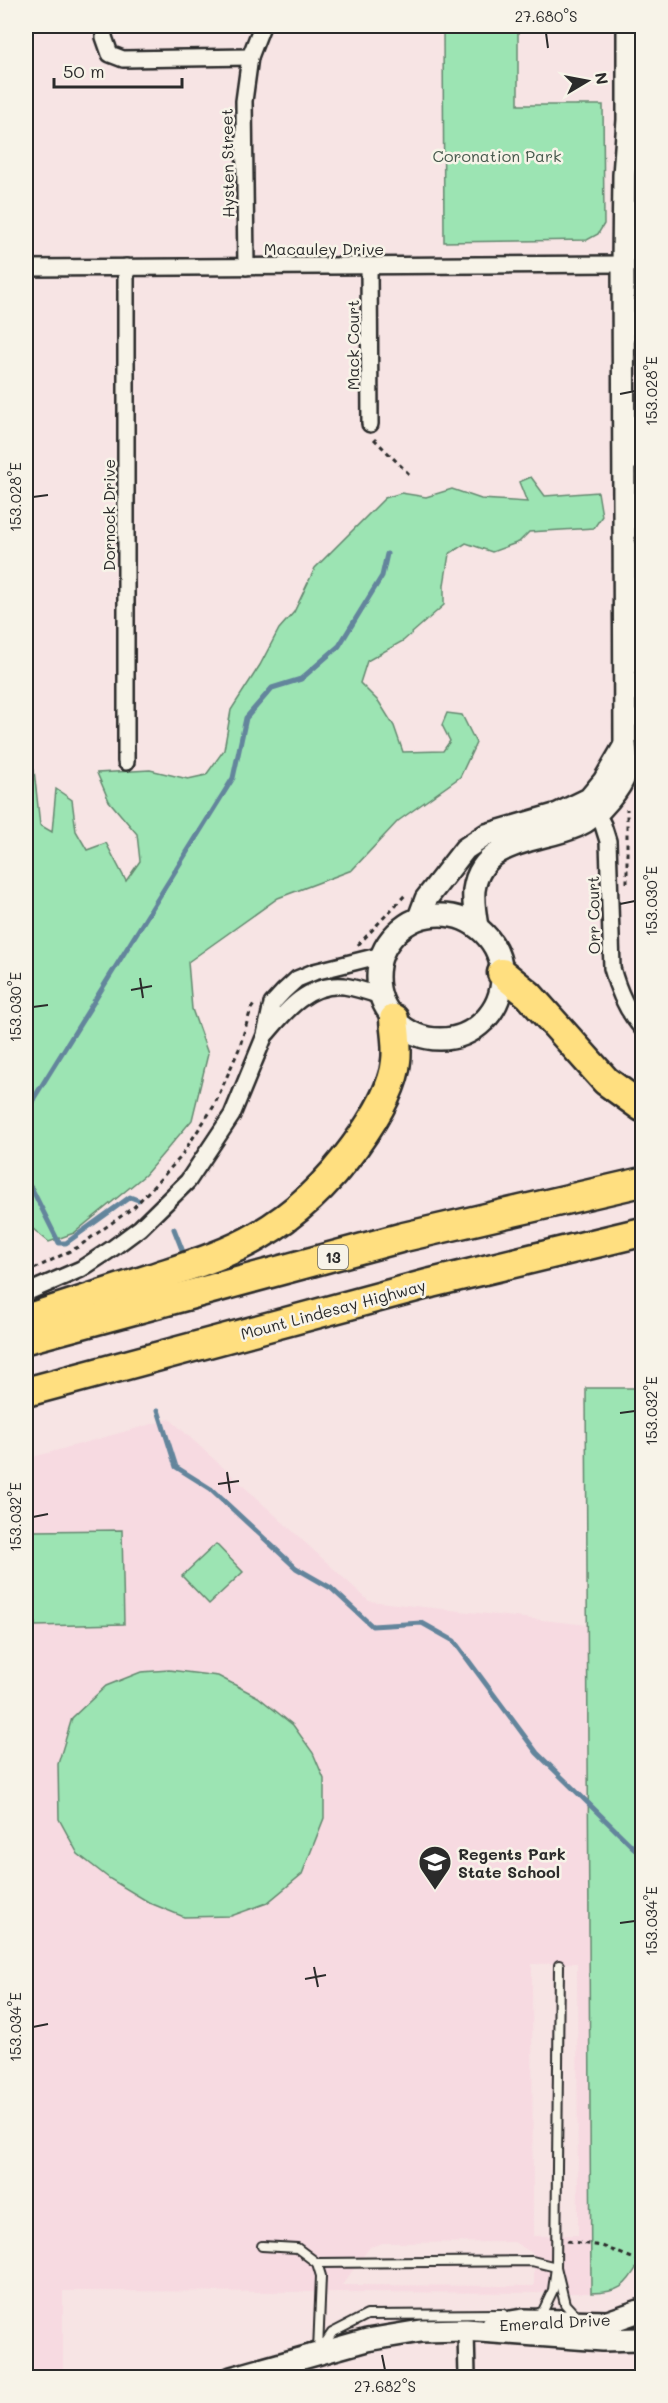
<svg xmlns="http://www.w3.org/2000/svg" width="668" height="2403" viewBox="0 0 668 2403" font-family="Mali,sans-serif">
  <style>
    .built { fill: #f7dae1; fill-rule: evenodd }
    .green { fill: #9ce4b3; stroke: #64886f; stroke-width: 1.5 }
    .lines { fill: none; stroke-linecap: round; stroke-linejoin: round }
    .stream { stroke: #64859c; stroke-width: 5 }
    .lane-casing { stroke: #2b2b2b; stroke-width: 12 }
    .street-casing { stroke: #2b2b2b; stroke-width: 20 }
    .secondary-casing { stroke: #2b2b2b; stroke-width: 26 }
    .highway-casing { stroke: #2b2b2b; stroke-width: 33 }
    .path { stroke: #2b2b2b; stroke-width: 3; stroke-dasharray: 4.5 4.5; stroke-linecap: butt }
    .lane { stroke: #f7f3e8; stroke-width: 8 }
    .street { stroke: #f7f3e8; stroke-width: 15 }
    .secondary { stroke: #f7f3e8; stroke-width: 21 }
    .highway { stroke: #ffdf80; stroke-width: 28 }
    .ticks { fill: none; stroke: #2b2b2b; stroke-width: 2 }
    .labels { text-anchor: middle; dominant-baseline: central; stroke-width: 5; stroke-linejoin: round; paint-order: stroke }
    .shield { fill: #f7f3e8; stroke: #686764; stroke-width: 1.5 }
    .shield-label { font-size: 15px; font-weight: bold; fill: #2b2b2b }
    .park-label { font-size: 16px; fill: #47594d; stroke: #f7f3e8 }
    .street-label { font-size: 16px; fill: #2b2b2b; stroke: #f7f3e8 }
    .poi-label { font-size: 16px; font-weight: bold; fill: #2b2b2b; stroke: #f7f3e8; text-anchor: start }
    .neatline { fill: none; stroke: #2b2b2b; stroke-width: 2 }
    .ticks-label { font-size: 15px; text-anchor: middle; fill: #2b2b2b }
  </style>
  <rect width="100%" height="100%" fill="#f7e4e4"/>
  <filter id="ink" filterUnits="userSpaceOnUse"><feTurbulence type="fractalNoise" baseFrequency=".0167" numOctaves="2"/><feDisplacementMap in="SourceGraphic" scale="12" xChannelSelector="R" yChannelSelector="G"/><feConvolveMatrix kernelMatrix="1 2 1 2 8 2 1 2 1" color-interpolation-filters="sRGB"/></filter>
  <g filter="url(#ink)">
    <path class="built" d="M170,1419L369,1601L588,1625L591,2293L63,2291V2377L26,2378V1459ZM324,1818L302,1874L184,1917L150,1903L110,1879ZM577,1963L578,2235L533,2236L532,1964ZM514,2242L534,2254V2286L342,2285L370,2247L383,2243Z"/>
    <g class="green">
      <path d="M443,26H518V105H603L604,224L598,234L587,240L444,242Z"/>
      <path d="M531,477L545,496L598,492L602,516L594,528L529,532L519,542L492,552L466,543L449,554L444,585V605L403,641L367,661L360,683L379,702L394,726L403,752L443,751L450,741L442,725L447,713L462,715L476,743L460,777L398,821L352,870L278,898L188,962L192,1009L208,1054L192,1120L145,1175L74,1233L49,1242L33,1229L26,1238V1195L31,1194L34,1189L28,1181L26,1170V766L34,770L40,825L52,832L56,789L72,800L76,831L87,850L106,843L126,881L140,861L137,834L109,801L97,773L150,770L188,779L206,775L224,750L231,710L260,665L279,629L294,612L315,568L385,498L401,493L426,497L452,489L481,499L527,502L519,482Z"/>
      <path d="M586,1388H642V2259C625,2285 624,2292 591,2293Z"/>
      <path d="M122,1530L124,1624L35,1626L33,1531Z"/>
      <path d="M216,1544L243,1572L209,1604L182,1576Z"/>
      <path d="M169,1670L218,1676L258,1697L293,1725L313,1753L324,1779V1818L302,1874L267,1903L231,1916L184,1917L150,1903L110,1879L78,1854L59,1819L58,1764L72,1718L106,1686L141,1672Z"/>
    </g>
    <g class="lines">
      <g class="stream">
        <path d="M26,1120L34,1098L233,778L246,718L272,688L301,679L339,646L382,576L387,554"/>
        <path d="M26,1183L33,1191L59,1243H66L130,1197L138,1200"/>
        <path d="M174,1229L183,1252"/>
        <path d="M158,1410L176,1467L211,1489L296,1568L331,1588L372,1626L422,1623L454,1641L537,1753L642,1856"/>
      </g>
      <g class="lane-casing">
        <g id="lane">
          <path d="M262,2246L297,2248L317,2263L321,2276L318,2351"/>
          <path d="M317,2263L532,2261L556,2267L565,2304L577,2317"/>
          <path d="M537,2314L543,2311L553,2290L556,2267L559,1965"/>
          <path d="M321,2349L332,2333L367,2315L503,2314"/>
        </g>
      </g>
      <g class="street-casing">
        <g id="street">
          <path d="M104,26V37L110,54L123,59L250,57"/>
          <path d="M369,266L370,424"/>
          <path d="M246,267L244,101L250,57L262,26"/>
          <path d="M26,268L623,264"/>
          <path d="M625,461H642"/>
          <path d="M627,718H642"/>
          <path d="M126,762V267"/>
          <path d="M593,806L603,825L608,841L612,968C618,991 626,1010 642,1028"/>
          <path d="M267,1033C287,1009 309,983 344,986C356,988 369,992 380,996"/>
          <path d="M26,1293L81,1269L113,1248L140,1228L188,1181L232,1115L265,1035L272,1004L284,991L297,979L314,972L382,955"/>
          <path d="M466,2330L467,2378"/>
        </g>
      </g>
      <g class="secondary-casing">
        <g id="secondary">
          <circle cx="440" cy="977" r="62"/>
          <path d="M419,918L426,899L465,849L486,835L558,814L589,799L604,781L625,745"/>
          <path d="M477,927C475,915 473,902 474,890C481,839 540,842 577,826C591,820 600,811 609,800C626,780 629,770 625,745L623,264L624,175L628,120V26"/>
          <path d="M493,2325L523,2320L608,2322L642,2310"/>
          <path d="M231,2378L367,2340L421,2331L466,2330L603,2340L638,2339"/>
        </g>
      </g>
      <g class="highway-casing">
        <g id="highway">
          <path d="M502,973L529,995L606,1081L642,1107"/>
          <path d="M26,1319C68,1305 110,1292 152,1278C188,1266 226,1255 258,1236C296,1214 329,1182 355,1146C371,1124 394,1088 396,1061C398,1047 395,1033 394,1019"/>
          <path d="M26,1339L404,1237L642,1182"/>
          <path d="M26,1392L431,1283L642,1232"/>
        </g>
      </g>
      <g class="path">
        <path d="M374,439L409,474"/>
        <path d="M627,883V809"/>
        <path d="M358,945L407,893"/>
        <path d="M26,1273L78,1247L134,1207L179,1159L214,1106L239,1049L251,1009L255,1003"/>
        <path d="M567,2241L602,2246L642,2262"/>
      </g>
      <use href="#lane" class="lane"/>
      <use href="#street" class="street"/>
      <use href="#secondary" class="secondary"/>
      <use href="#highway" class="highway"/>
    </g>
  </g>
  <path class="ticks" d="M546,33L548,48M620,394L635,391M33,497L48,495M620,904L635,901M140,978L143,998M131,990L152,986M33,1007L48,1005M620,1413L635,1411M227,1472L230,1493M218,1484L239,1481M33,1517L48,1514M620,1923L635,1921M314,1967L318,1987M305,1979L326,1975M33,2027L48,2024M382,2355L385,2370"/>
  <defs>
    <g id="school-pin" transform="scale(1.725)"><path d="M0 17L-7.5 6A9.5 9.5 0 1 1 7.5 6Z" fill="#2b2b2b" stroke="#f7f3e8"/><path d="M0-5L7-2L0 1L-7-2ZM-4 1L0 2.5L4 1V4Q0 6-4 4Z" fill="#fff"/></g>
  </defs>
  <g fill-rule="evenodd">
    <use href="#school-pin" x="435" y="1862"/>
  </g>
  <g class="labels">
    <rect class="shield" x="318" y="1245" width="30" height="24" rx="4.5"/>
    <g class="shield-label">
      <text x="333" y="1257">13</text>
    </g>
    <g class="park-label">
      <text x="497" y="155">Coronation Park</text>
    </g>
    <g class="street-label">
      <text transform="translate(227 163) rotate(-91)">Hysten Street</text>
      <text x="324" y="248">Macauley Drive</text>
      <text transform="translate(352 345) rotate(-90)">Mack Court</text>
      <text transform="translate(108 515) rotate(-90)">Dornock Drive</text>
      <text transform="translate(593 915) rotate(-91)">Orr Court</text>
      <text transform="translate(333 1309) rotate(-15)">Mount Lindesay Highway</text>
      <text transform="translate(555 2322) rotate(-3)">Emerald Drive</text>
    </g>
    <g class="poi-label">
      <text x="458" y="1853">Regents Park<tspan x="458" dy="18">State School</tspan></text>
    </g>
  </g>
  <rect width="668" height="2403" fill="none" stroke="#f7f3e8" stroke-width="66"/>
  <g transform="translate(587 81) rotate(80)" stroke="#f7f3e8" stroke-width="4.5" paint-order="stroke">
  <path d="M0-4.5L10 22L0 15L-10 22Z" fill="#2b2b2b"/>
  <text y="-9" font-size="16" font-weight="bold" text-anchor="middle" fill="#2b2b2b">N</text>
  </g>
  <path d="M54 78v9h128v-9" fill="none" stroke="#2b2b2b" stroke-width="3"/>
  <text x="63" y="78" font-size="18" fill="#2b2b2b" stroke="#f7f3e8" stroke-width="4.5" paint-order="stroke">50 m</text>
  <rect x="33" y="33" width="602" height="2337" class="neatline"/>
  <g class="ticks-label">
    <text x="546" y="22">27.680°S</text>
    <text transform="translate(652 391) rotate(-90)" y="5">153.028°E</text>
    <text transform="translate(16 497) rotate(-90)" y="5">153.028°E</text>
    <text transform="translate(652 901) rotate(-90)" y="5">153.030°E</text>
    <text transform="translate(16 1007) rotate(-90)" y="5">153.030°E</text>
    <text transform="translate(652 1411) rotate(-90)" y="5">153.032°E</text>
    <text transform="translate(16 1517) rotate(-90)" y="5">153.032°E</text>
    <text transform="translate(652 1921) rotate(-90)" y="5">153.034°E</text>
    <text transform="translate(16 2027) rotate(-90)" y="5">153.034°E</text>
    <text x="385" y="2392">27.682°S</text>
  </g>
</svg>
